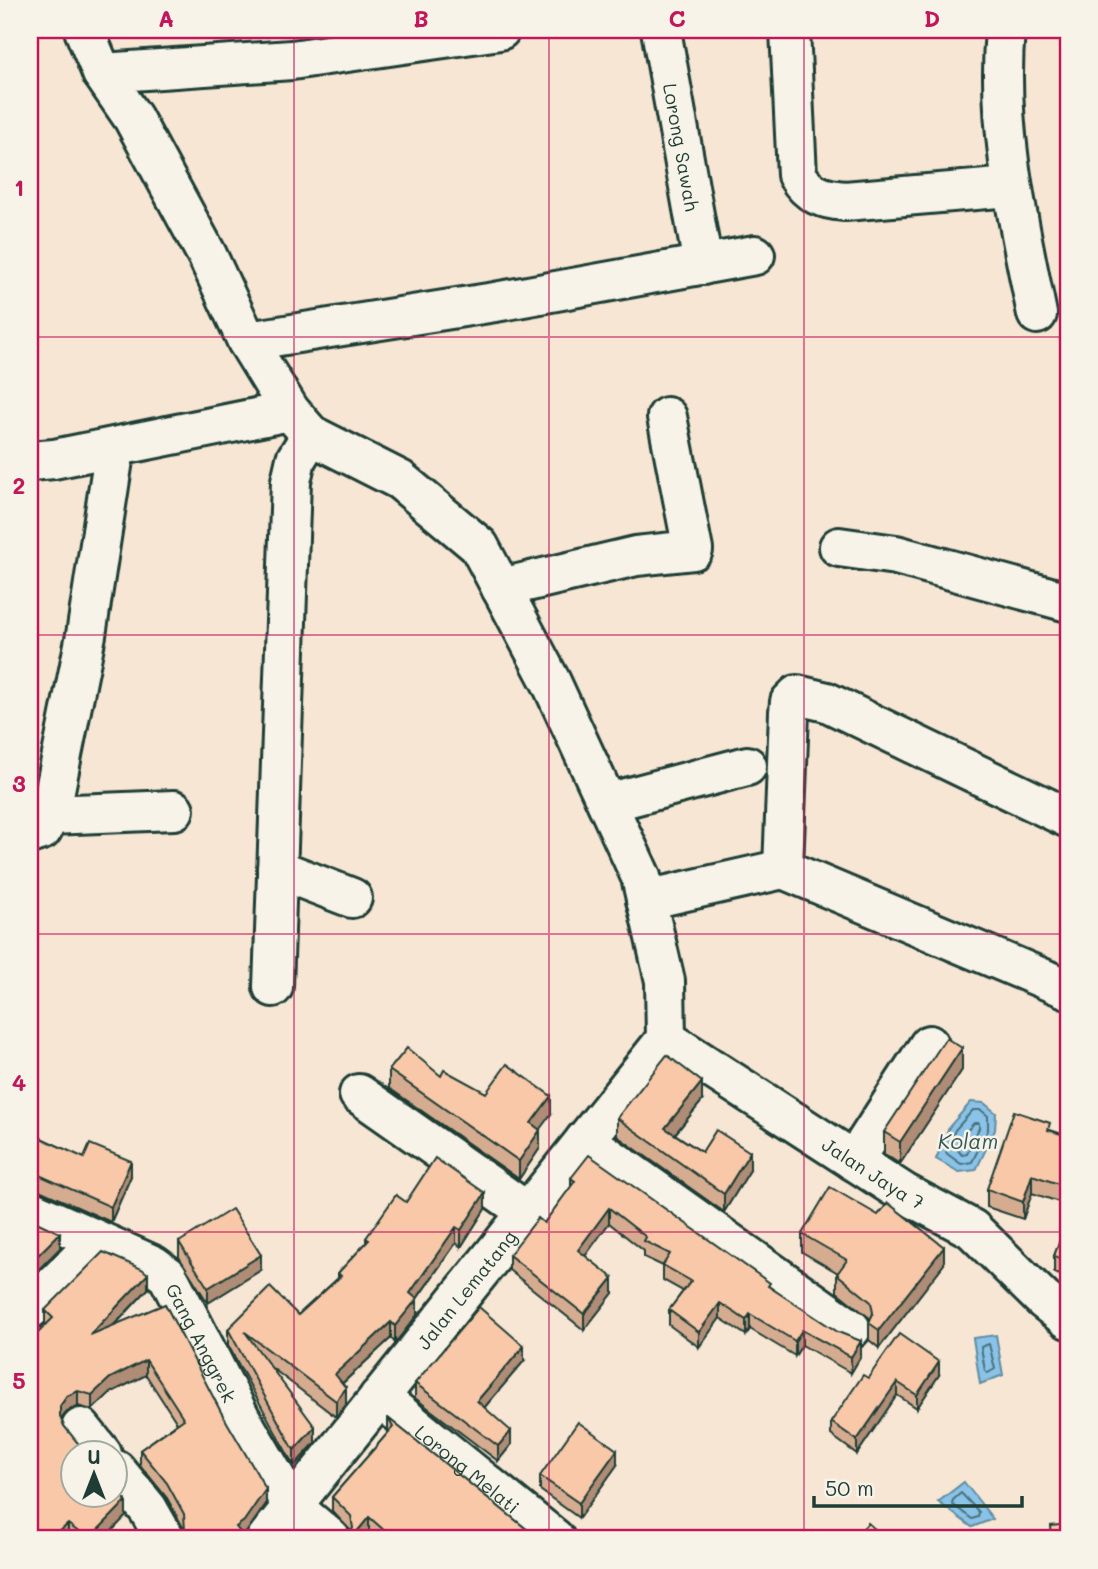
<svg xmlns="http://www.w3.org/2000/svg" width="1098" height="1569" viewBox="0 0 1098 1569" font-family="Mali,sans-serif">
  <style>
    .water { fill: #8ac2e8; stroke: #5f8da0; stroke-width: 2 }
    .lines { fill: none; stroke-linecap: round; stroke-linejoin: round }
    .shore { stroke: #4a727c; stroke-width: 2 }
    .minor-casing { stroke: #1f3d34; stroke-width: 44 }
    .minor { stroke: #f7f3e8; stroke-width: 38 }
    .wall { fill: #d6ac91; stroke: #1f3d34; stroke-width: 2 }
    .shaded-wall { fill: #ae8c76; stroke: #1f3d34; stroke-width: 2 }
    .building { fill: #f9c8a9; stroke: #1f3d34; stroke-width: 2 }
    .grid { fill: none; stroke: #c2185b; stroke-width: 2; stroke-opacity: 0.55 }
    .labels { text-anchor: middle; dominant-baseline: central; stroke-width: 5; stroke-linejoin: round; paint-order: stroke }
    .street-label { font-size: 19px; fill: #1f3d34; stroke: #f7f3e8 }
    .water-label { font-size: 21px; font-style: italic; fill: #345858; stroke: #f7f3e8 }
    .neatline { fill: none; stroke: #c2185b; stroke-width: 2.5 }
    .grid-label { font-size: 23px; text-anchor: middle; font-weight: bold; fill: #c2185b }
  </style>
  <rect width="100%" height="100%" fill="#f8e6d5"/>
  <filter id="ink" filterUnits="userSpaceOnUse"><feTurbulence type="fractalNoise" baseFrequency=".0143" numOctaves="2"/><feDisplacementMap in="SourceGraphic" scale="14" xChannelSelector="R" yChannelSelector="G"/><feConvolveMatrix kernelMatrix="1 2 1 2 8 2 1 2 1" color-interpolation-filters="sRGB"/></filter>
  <g filter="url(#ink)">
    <g class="water">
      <path d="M971,1102L984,1103L996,1113L995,1130L976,1170L959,1172L936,1159L949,1127Z"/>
      <path d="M996,1335L1003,1375L980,1384L973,1338Z"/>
      <path d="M964,1482L993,1519L972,1527L938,1502Z"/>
    </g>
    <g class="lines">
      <g class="shore">
        <path d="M973,1110H981L988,1116V1130L972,1162L961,1164L946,1153L955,1130Z"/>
        <path d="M974,1123H979V1128L967,1154L962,1155L957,1149L963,1135Z"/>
        <path d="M989,1344L995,1369L988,1373L985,1371L981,1347Z"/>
        <path d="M961,1493L979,1512L978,1517L972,1519L952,1504L953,1500Z"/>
      </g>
      <g class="minor-casing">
        <g id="minor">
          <path d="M84,30L102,73L133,118L207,255L247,341L290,411L311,435L400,480L479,546L551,682L641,877L665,981L666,1039"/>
          <path id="s1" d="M661,30L703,265"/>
          <path d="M790,30L797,175C809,195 822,199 845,201L1011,187"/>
          <path d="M1005,30C996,126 1018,220 1037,314"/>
          <path d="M102,73L292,60L500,30"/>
          <path d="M247,341L495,302L755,255"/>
          <path d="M30,461L54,459L290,411"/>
          <path d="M839,547L896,555L1068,602"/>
          <path d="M501,588L636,556L693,550L667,417"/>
          <path d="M607,803L747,766"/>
          <path d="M50,815L174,810"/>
          <path d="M30,834L42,830L50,815L86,635L115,447"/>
          <path d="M277,869L352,898"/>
          <path d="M783,869L789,712L790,702L797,695L827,702L1068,818"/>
          <path d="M646,900L783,869L1068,989"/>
          <path d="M273,987L291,481L296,459L311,435"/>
          <path id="s2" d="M666,1039L904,1193L972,1229L1044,1300L1068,1319"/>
          <path d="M359,1094L526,1211"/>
          <path d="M585,1140L851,1329"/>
          <path d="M854,1161L929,1045"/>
          <path id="s3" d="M30,1210L153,1265L168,1276L240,1417L292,1506L331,1539"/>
          <path d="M30,1309L98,1241"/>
          <path id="s4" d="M379,1397L555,1539"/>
          <path d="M81,1428L102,1454"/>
          <path d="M116,1470L148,1509L165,1539"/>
          <path id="s5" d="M266,1539L666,1039"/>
        </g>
      </g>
      <use href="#minor" class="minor"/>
    </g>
    <g class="wall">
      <path d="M389,1070L486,1093L551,1114L539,1129L540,1148L519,1179L389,1088Z"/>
      <path d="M962,1070L900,1164L884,1154V1132Z"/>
      <path d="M702,1101L675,1134L702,1152L750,1170L724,1212L617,1136V1118Z"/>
      <path d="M1050,1130L1068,1136V1205L1032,1193L1023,1219L987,1207V1189Z"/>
      <path d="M30,1133L84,1158L131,1176L111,1222L39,1190L30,1188Z"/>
      <path d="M571,1178L770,1287L861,1356L851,1373L802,1345L795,1356L750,1329L746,1335L720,1318L699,1347L669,1325V1310L683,1291L663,1280V1266L644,1257V1251L609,1223L585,1256L613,1293L584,1330L509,1270V1255L544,1223L571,1187Z"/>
      <path d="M406,1202L485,1209L461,1247L456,1243L417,1299V1315L395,1343L391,1338L342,1384L346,1405L336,1417L272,1368L315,1443L294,1466L228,1345V1329L298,1315L338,1278V1273L366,1243V1238Z"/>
      <path d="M1068,1219V1278L1054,1273V1256Z"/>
      <path d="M802,1234L944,1264L879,1348L869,1340V1323L871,1319L837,1292V1274L838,1273L802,1252Z"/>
      <path d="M179,1242L261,1270L208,1303L179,1257Z"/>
      <path d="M148,1289L114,1326L165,1304L266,1504L243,1537V1539H185L184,1529L167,1498L140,1465V1450L177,1423L146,1375L110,1393L92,1410L78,1406L67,1411L61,1420L64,1426L126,1516L104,1539H68L45,1325V1310Z"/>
      <path d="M524,1361L484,1408L511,1445L498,1461L415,1398V1383Z"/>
      <path d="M939,1375L917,1408L897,1395L857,1454L831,1435V1422L868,1378Z"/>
      <path d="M388,1418L539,1539H378L369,1531L348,1538L351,1531L332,1511V1497L388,1433Z"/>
      <path d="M617,1465L579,1518L540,1490V1476Z"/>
    </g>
    <g class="shaded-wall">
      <path d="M962,1048V1070L900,1164V1142Z"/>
      <path d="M702,1082V1101L665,1146V1128Z"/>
      <path d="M551,1096V1114L531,1141V1123Z"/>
      <path d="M540,1130V1148L519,1179V1161Z"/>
      <path d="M750,1152V1170L724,1212V1194Z"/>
      <path d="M131,1161V1176L111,1222V1207Z"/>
      <path d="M1032,1175V1193L1023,1219V1202Z"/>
      <path d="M485,1193V1209L461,1247V1230Z"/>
      <path d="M609,1208V1223L578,1266V1250Z"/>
      <path d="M456,1227V1243L413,1304L417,1299V1315L395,1343V1326L410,1293Z"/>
      <path d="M60,1233V1248L30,1278V1263Z"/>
      <path d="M944,1247V1264L879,1348V1330Z"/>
      <path d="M261,1255V1270L208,1303V1288Z"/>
      <path d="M148,1274V1289L90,1350V1335Z"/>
      <path d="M613,1278V1293L584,1330V1314Z"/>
      <path d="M720,1303V1318L699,1347V1332Z"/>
      <path d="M750,1314V1329L746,1335V1320Z"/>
      <path d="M391,1322V1338L335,1390V1374Z"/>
      <path d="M802,1330V1345L795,1356V1341Z"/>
      <path d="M861,1341V1356L851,1373V1357Z"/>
      <path d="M524,1346V1361L477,1416V1401Z"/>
      <path d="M146,1360V1375L110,1393L92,1410V1395L110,1378Z"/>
      <path d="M939,1362V1375L917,1408V1395Z"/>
      <path d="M897,1382V1395L857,1454V1440Z"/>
      <path d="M346,1388V1405L336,1417V1401Z"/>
      <path d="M78,1391V1406L67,1411L60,1421V1432V1406L67,1396Z"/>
      <path d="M315,1427V1443L294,1466V1450Z"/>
      <path d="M511,1431V1445L498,1461V1446Z"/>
      <path d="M617,1450V1465L579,1518V1503Z"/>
      <path d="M266,1489V1504L243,1537V1539H236V1527Z"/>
      <path d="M126,1501V1516L104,1539H89Z"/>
      <path d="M369,1517V1531L363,1539H351Z"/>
      <path d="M68,1524V1539H51Z"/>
    </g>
    <g class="building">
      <path d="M946,1038L962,1048L900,1142L884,1132Z"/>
      <path d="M407,1048L441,1076L444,1070L486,1093L507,1064L551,1096L531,1123L540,1130L519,1161L389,1070Z"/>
      <path d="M667,1055L702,1082L665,1128L702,1152L716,1130L750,1152L724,1194L617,1118Z"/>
      <path d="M1014,1111L1050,1123L1048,1130L1068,1136V1187L1032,1175L1023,1202L987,1189Z"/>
      <path d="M30,1133L84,1158L90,1144L131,1161L111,1207L39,1175L30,1174Z"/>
      <path d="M589,1155L770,1283L768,1286L838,1332L861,1341L851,1357L802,1330L795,1341L750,1314L746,1320L720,1303L699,1332L669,1310L691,1281L663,1265L670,1254L644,1241L646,1237L609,1208L578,1250L613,1278L584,1314L509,1255L538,1218L544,1223L575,1181L571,1178Z"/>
      <path d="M435,1158L485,1193L461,1230L456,1227L410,1293L417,1299L395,1326L391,1322L335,1374L346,1388L336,1401L245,1332L315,1427L294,1450L228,1329L270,1287L298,1315L341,1276L338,1273L369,1240L366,1238L396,1195L406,1202Z"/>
      <path d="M830,1187L878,1215L888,1203L944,1247L879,1330L869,1323L873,1313L871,1302L837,1274L847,1260L802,1234Z"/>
      <path d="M232,1209L261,1255L208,1288L179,1242Z"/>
      <path d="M30,1219L60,1233L30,1263Z"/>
      <path d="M1068,1219V1261L1054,1256Z"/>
      <path d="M103,1252L142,1269L148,1274L90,1335L165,1304L221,1412L266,1489L244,1521L236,1527L243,1536L238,1539H191L185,1531L184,1514L167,1483L140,1450L184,1419L146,1360L110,1378L92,1395L78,1391L67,1396L60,1406V1417L64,1426L86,1453H74V1495H116V1487L126,1501L89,1539H88L68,1524L51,1539H30V1341L53,1318L45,1310Z"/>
      <path d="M479,1307L524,1346L477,1401L511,1431L498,1446L415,1383Z"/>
      <path d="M899,1334L939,1362L917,1395L897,1382L857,1440L831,1422L863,1375L868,1378Z"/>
      <path d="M388,1418L539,1539H394L369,1517L351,1539H346L348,1538L353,1528L351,1516L332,1497L393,1427Z"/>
      <path d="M578,1422L617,1450L579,1503L540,1476Z"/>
      <path d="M868,1523L886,1539H853Z"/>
      <path d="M1068,1524V1539H1052L1051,1526Z"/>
      <path d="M301,1532L315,1539H294Z"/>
    </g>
  </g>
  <path class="grid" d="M294,30V1539M549,30V1539M804,30V1539M30,337H1068M30,635H1068M30,934H1068M30,1232H1068"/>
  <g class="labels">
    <g class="street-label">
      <text stroke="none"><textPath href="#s1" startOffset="119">Lorong Sawah</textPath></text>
      <text stroke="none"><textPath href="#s2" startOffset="247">Jalan Jaya 7</textPath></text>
      <text stroke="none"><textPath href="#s5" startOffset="320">Jalan Lematang</textPath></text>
      <text stroke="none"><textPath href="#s3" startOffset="228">Gang Anggrek</textPath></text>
      <text stroke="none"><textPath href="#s4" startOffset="114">Lorong Melati</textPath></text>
    </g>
    <g class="water-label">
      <text x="968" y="1140">Kolam</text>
    </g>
  </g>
  <rect width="1098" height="1569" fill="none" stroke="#f7f3e8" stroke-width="77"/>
  <g transform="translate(94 1474)"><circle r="33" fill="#f7f3e8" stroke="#a1aaa0" stroke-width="2"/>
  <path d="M0-5L12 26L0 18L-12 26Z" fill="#1f3d34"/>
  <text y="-10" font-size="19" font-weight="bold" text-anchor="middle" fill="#1f3d34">U</text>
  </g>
  <path d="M814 1496v10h208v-10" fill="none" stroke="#1f3d34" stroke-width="3.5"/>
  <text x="825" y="1496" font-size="21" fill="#1f3d34" stroke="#f7f3e8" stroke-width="5" paint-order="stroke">50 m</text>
  <rect x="38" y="38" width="1022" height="1492" class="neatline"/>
  <g class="grid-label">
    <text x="166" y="27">A</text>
    <text x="421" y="27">B</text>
    <text x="677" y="27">C</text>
    <text x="932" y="27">D</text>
    <text x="19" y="196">1</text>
    <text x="19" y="494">2</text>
    <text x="19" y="792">3</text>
    <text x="19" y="1091">4</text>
    <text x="19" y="1389">5</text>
  </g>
</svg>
